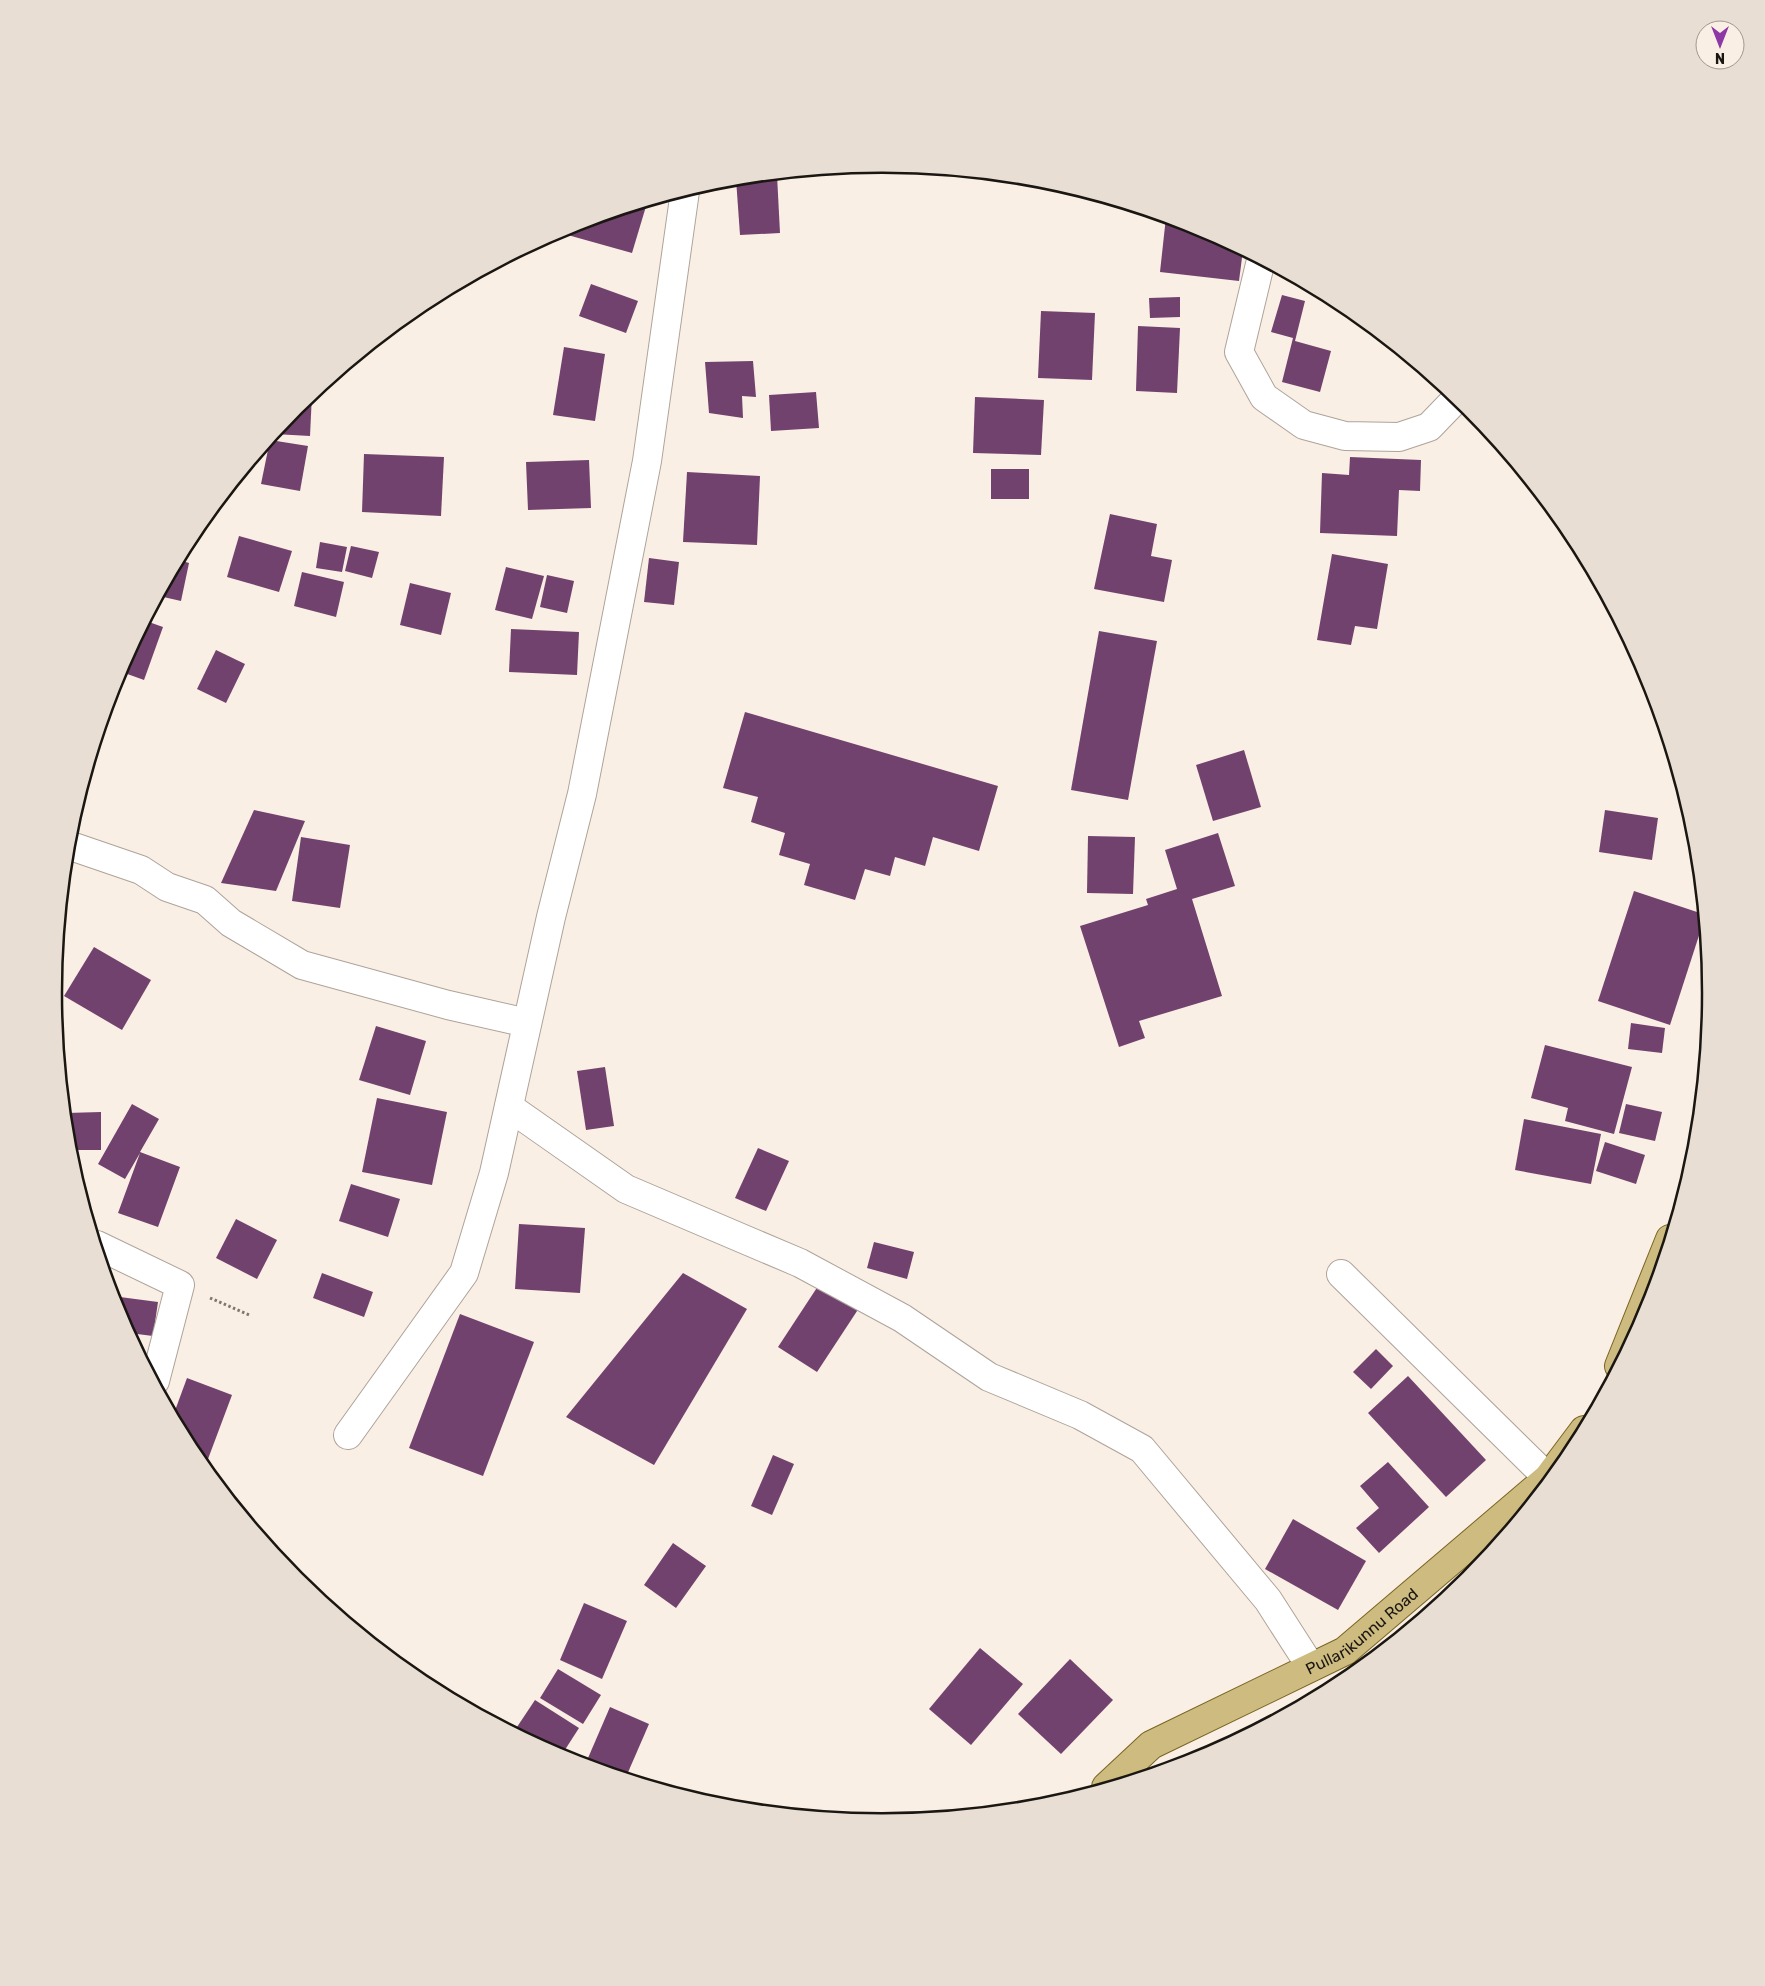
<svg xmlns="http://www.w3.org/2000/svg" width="1765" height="1986" viewBox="0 0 1765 1986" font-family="Rubik,sans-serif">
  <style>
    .building { fill: #72426e }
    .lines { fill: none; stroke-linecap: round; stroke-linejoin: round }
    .minor-casing { stroke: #aea39a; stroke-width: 30 }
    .major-casing { stroke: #786422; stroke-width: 30 }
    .path { stroke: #7f7871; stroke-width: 3; stroke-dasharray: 2.5 2.5; stroke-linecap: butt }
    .minor { stroke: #fff; stroke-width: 28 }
    .major { stroke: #cdbb80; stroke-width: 28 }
    .labels { text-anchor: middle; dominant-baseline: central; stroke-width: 5; stroke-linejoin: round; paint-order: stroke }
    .street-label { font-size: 16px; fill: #1a1612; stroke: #faefe4 }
    .rim { fill: none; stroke: #1a1612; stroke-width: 2.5 }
  </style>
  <rect width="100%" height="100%" fill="#faefe4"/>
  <g class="building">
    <path d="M777,175L780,233L740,235L736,179Z"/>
    <path d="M647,203L632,253L557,232L566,227Z"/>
    <path d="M1166,217L1200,227L1243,250L1239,281L1160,272Z"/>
    <path d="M591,284L638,301L626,333L579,316Z"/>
    <path d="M1282,295L1305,301L1295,341L1331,351L1320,392L1282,382L1293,338L1271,332Z"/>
    <path d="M1180,297V317L1150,318L1149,298Z"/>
    <path d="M1041,311L1095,313L1092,380L1038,378Z"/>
    <path d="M1138,326L1180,328L1177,393L1136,391Z"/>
    <path d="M564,347L605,354L595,421L553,415Z"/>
    <path d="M753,361L756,397L742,396L743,418L709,413L705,362Z"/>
    <path d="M816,392L819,428L771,431L769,395Z"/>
    <path d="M312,394L310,436L274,434L297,407Z"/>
    <path d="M975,397L1044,400L1041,455L973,453Z"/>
    <path d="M270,440L308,446L300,491L261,484Z"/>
    <path d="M364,454L444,457L441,516L362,512Z"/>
    <path d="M1350,457L1421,460L1420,491L1399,490L1397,536L1320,533L1322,473L1349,475Z"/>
    <path d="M589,460L591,508L528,510L526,462Z"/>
    <rect x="991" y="469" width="38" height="30"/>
    <path d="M687,472L760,476L757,545L683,542Z"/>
    <path d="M1110,514L1157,524L1151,556L1172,560L1164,602L1094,589Z"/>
    <path d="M239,536L292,551L279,592L227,577Z"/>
    <path d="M320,542L347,547L342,572L316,568Z"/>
    <path d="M351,546L379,552L372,578L345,571Z"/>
    <path d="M1332,554L1388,564L1377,629L1355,626L1351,645L1317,640Z"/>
    <path d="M649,558L679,562L674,605L644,602Z"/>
    <path d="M179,560L189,563L181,601L159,596Z"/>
    <path d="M506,567L544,576L532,619L495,610Z"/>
    <path d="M302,572L344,582L336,617L294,606Z"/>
    <path d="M547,575L574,581L567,613L540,607Z"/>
    <path d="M410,583L451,593L441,635L400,625Z"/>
    <path d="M146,621L163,627L144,680L119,671Z"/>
    <path d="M511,629L579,632L577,675L509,672Z"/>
    <path d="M1099,631L1157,641L1128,800L1071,790Z"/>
    <path d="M216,650L245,664L226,703L197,689Z"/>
    <path d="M745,712L998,786L979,851L933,837L925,866L895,857L890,876L865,869L855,900L804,885L810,864L779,855L785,833L751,822L758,797L723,788Z"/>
    <path d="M1244,750L1261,807L1213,821L1196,765Z"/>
    <path d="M254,810L305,821L276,891L221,883Z"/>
    <path d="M1605,810L1658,818L1652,860L1599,852Z"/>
    <path d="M1218,833L1235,886L1192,899L1222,996L1139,1021L1145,1038L1119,1047L1080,926L1148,905L1146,899L1177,889L1165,850Z"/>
    <path d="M1088,836L1135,837L1133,894L1087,893Z"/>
    <path d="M301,837L350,845L340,908L292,901Z"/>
    <path d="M1634,891L1703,914L1704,920L1670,1025L1598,1001Z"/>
    <path d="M94,947L151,980L122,1030L64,996Z"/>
    <path d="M1631,1023L1665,1028L1662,1053L1628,1049Z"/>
    <path d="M376,1026L426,1041L410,1095L359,1080Z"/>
    <path d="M1545,1045L1632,1067L1614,1134L1565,1121L1568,1108L1531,1098Z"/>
    <path d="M605,1067L614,1126L586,1130L577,1071Z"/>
    <path d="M377,1098L447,1112L432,1185L362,1172Z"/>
    <path d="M132,1104L159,1119L140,1152L180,1167L158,1227L118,1213L140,1153L125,1179L98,1164Z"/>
    <path d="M1626,1104L1662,1112L1655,1141L1619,1133Z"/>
    <path d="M101,1112V1150H69L66,1113Z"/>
    <path d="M1524,1119L1601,1134L1591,1184L1515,1170Z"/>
    <path d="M1605,1142L1645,1155L1636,1184L1596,1171Z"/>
    <path d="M758,1148L789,1161L766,1211L735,1198Z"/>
    <path d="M351,1184L400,1199L388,1237L339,1221Z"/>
    <path d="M236,1219L277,1240L257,1279L216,1258Z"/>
    <path d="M519,1224L585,1228L580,1293L515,1289Z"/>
    <path d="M874,1242L914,1252L907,1279L867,1268Z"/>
    <path d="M322,1273L373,1292L364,1317L313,1298Z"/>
    <path d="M683,1273L747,1309L654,1465L566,1417Z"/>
    <path d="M822,1280L861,1305L817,1372L778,1347Z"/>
    <path d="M120,1297L158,1302L153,1336L129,1333L118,1312Z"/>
    <path d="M460,1314L534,1342L483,1476L409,1448Z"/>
    <path d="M1376,1349L1393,1366L1371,1389L1353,1372Z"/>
    <path d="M1408,1376L1486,1460L1446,1497L1368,1413Z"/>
    <path d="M187,1378L232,1395L205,1467L193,1453L173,1416Z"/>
    <path d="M773,1455L794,1464L772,1515L751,1506Z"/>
    <path d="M1388,1462L1429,1507L1379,1553L1356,1528L1379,1508L1360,1486Z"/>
    <path d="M1293,1519L1366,1561L1338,1610L1265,1569Z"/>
    <path d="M673,1543L706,1566L676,1608L644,1585Z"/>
    <path d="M584,1603L627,1621L602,1679L560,1660Z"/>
    <path d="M980,1648L1023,1684L971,1745L929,1709Z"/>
    <path d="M1070,1659L1113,1700L1061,1754L1018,1714Z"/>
    <path d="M558,1669L601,1695L583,1724L540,1698Z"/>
    <path d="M535,1700L579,1728L561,1756L517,1727Z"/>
    <path d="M610,1707L649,1724L626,1777L585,1765Z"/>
  </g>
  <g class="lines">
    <g class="minor-casing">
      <g id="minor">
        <path d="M1261,260L1239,352L1264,397L1304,425L1345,436L1399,437L1429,427L1457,398"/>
        <path d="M68,845L141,870L167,887L205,900L231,923L302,965L448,1005L527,1023"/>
        <path d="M509,1107L626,1189L800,1263L902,1318L989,1377L1080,1415L1142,1449L1268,1600L1311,1667"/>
        <path d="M97,1245L180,1285L155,1381"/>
        <path d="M1341,1274L1548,1478"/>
        <path d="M348,1435L464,1273L494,1173L551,917L582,794L647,461L685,191"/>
      </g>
    </g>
    <g class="major-casing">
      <g id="major">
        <path d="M1619,1366L1670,1239"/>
        <path id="s1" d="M1106,1787L1151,1745L1345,1651L1548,1478L1584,1430"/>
      </g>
    </g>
    <path class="path" d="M210,1298L249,1315"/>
    <use href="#minor" class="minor"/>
    <use href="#major" class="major"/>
  </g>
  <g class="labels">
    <g class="street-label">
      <text stroke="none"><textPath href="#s1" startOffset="302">Pullarikunnu Road</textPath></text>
    </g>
  </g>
  <path d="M0 0H1765V1986H0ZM62 993a820 820 0 1 1 1640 0a820 820 0 1 1-1640 0Z" fill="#e8ded3" fill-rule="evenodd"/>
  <path class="rim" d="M62 993a820 820 0 1 1 1640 0a820 820 0 1 1-1640 0Z"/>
  <g transform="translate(1720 45) rotate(180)"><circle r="24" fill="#faefe4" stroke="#a09890"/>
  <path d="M0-4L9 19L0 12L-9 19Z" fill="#8e38a6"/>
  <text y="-8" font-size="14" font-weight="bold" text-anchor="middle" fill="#1a1612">N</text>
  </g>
</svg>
